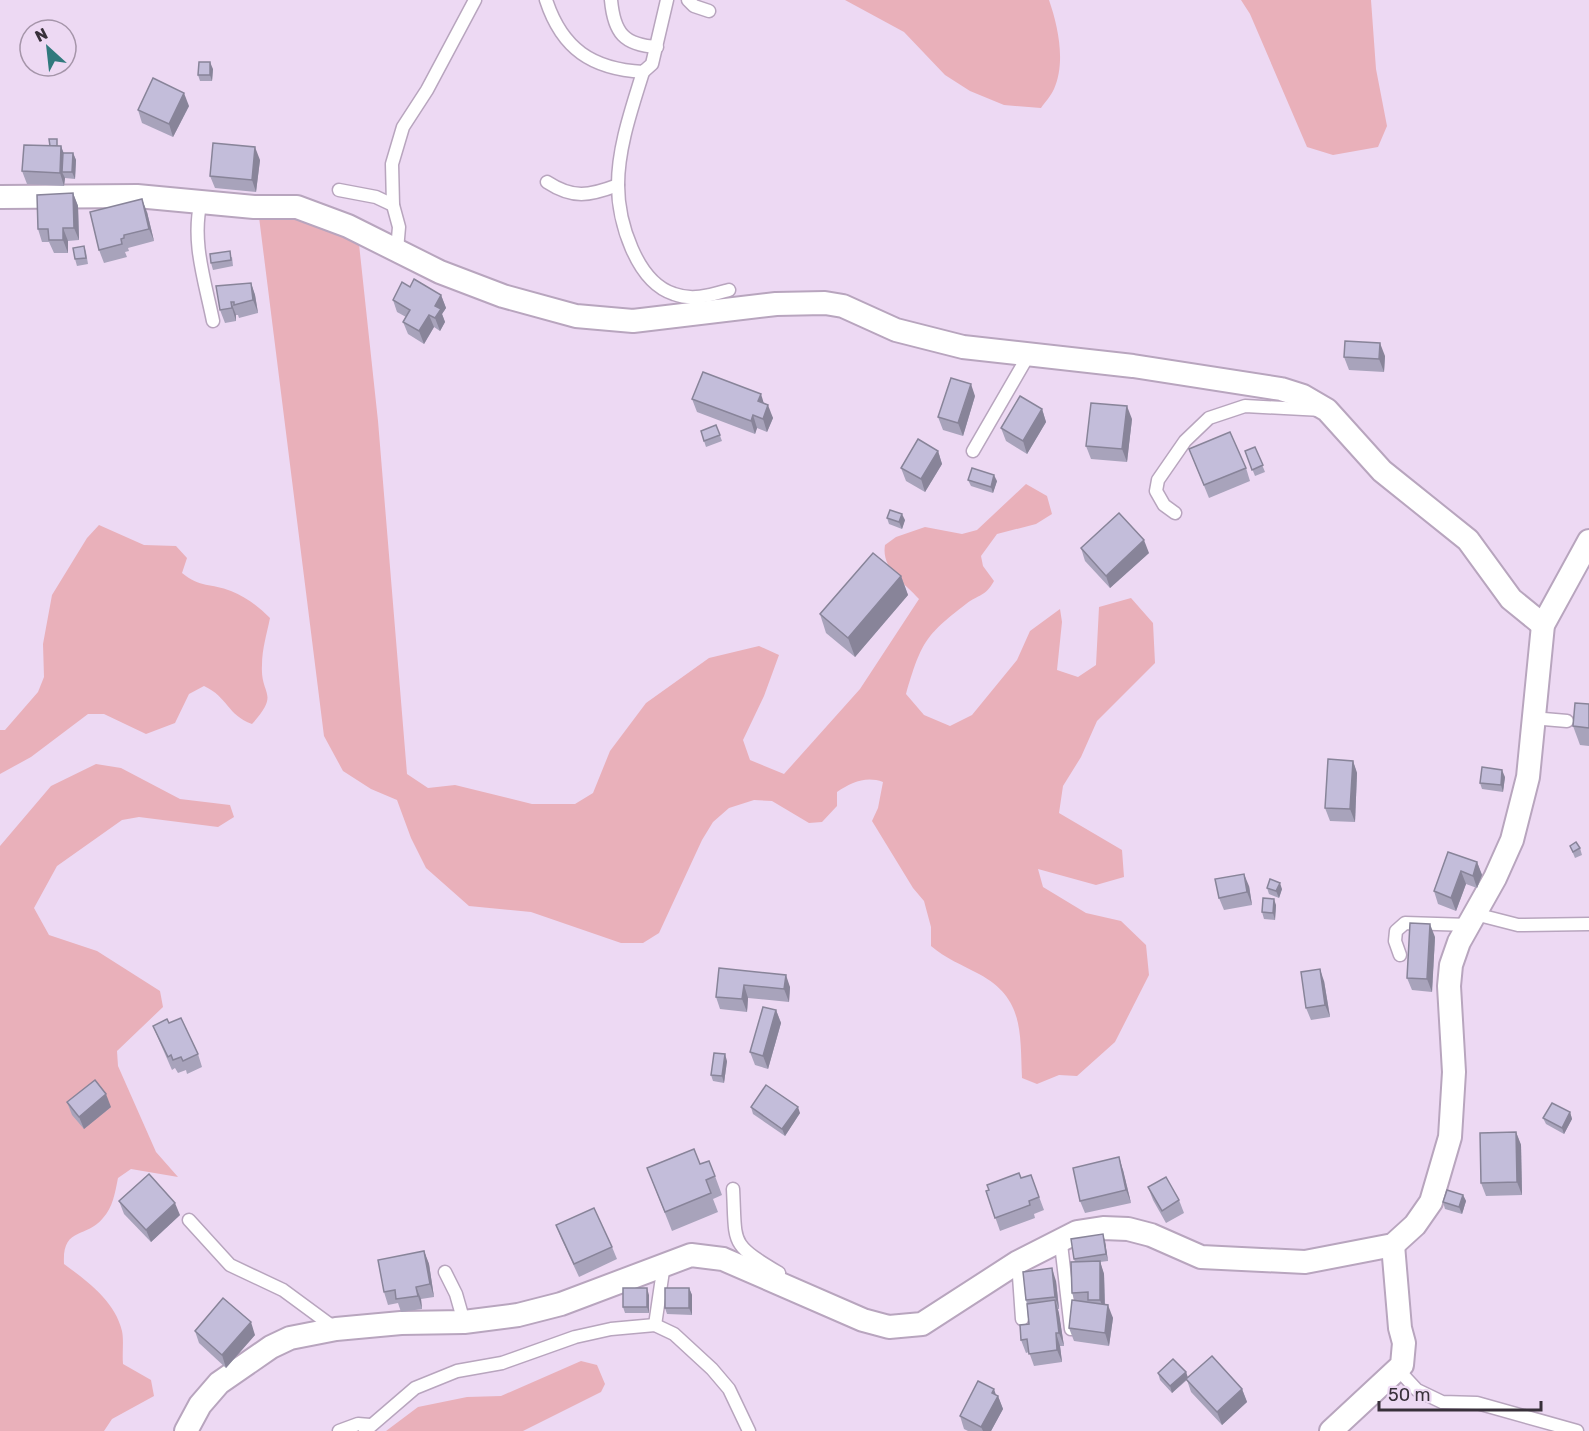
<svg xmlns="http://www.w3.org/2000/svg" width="1589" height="1431" viewBox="0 0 1589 1431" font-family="Rubik,sans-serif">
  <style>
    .green { fill: #e9b0ba }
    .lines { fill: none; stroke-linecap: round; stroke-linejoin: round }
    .service-casing { stroke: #b8a5be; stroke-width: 15 }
    .minor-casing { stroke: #b8a5be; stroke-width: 26 }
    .service { stroke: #fff; stroke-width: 12 }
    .minor { stroke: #fff; stroke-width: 22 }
    .wall { fill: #a8a3bb }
    .shaded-wall { fill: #888499 }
    .building { fill: #c3bdda; stroke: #888499; stroke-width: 1.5 }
  </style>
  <rect width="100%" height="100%" fill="#edd9f3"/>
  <g class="green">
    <path d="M845,0H1049C1058,26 1066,62 1054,89C1051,96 1045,102 1041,108L1004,105L970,91L945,75L904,32Z"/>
    <path d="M1241,0H1371L1376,69L1387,126L1378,147L1333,155L1307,147L1250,14Z"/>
    <path d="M283,215L326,227L359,244L378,421L407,774L428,788L455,785L532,804H575L593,793L610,751L646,703L709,658L759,646L779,655L764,696L743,740L750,760L784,774L860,689L919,599C904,582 881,569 885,545L896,537L925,527L962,534L977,530L1026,484L1047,496L1052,514L1036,524L997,534L981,556L983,566L994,581C985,597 979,594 966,604C924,636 921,644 906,694L924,715L950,726L972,715L1017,660L1030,631L1060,609L1062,622L1057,670L1078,677L1096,665L1099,607L1131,598L1153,623L1155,663L1097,721L1081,757L1063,786L1059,813L1122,850L1124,877L1096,885L1038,869L1043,887L1086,913L1121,921L1146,945L1149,975L1115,1042L1077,1076L1059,1075L1037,1084L1022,1078C1020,1032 1024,998 979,974C962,965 945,958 931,946V927L924,901L913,888L872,821L878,808L883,782C866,776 852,782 837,792V806L822,822L809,823L772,801L754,800L729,808L713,822L702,840L659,933L643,943H621L531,912L469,906L426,868L411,838L397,800L371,789L343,771L324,736L259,217Z"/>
    <path d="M99,525L144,545L176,546L187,558L182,573C200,588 211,583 231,591C246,597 258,606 270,618C267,633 262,649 262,665C260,696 281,692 252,724C227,715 228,697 204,686L189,694L175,723L146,734L104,714H88L31,757L0,774V730H5L38,692L44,677L43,644L52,595L87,538Z"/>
    <path d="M96,764L121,768L180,799L230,805L234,817L218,827L139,817L122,820L57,866L34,908L49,935L97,951L160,991L163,1007L117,1051L118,1066L156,1152L178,1177L131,1169L118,1178C115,1193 113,1207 103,1218C86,1239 62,1226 64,1264C87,1281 115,1301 122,1331C124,1341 122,1353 123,1364L151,1380L154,1396L112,1419L104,1431H0V846L51,786Z"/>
    <path d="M581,1361L597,1365L605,1384L601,1392L523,1431H386L418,1407L467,1397L501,1396Z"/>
  </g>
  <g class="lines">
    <g class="service-casing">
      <g id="service">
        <path d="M546,0C562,49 592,69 643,72L652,64L667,0"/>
        <path d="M611,0C614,33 624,45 657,47"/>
        <path d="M688,0L694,6L709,11"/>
        <path d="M643,72C632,108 618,147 618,185C618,221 636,282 674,294C693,301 711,295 729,290"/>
        <path d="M547,182C573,199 589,196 618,185"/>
        <path d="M339,190L376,197L393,205"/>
        <path d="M201,201C191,241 205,281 213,321"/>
        <path d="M397,250L399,227L393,205L392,164L403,127L427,90L475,0"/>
        <path d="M973,451L1028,356"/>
        <path d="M1175,513L1164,505L1156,491L1158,480L1185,441L1209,418L1245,406L1322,410"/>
        <path d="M1532,718L1567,721"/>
        <path d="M1475,914L1518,925L1589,924"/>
        <path d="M1400,955L1395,941L1396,931L1405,923L1469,925"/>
        <path d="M733,1189C736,1245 729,1243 779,1273"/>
        <path d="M189,1220L230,1265L283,1290L336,1329"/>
        <path d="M1065,1237L1061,1244L1071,1329"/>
        <path d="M1018,1262L1022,1319"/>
        <path d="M445,1272L456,1294L464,1322"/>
        <path d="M655,1325L664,1264"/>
        <path d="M1402,1365L1404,1376L1417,1390L1442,1402L1477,1403L1577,1431"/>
        <path d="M339,1431L358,1424L370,1425"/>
        <path d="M365,1431L415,1388L457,1371L502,1363L575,1337L611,1329L655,1325L674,1334L712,1369L729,1389L749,1431"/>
      </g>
    </g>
    <g class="minor-casing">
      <g id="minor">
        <path d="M0,197L137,196L254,207H297L348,226L440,272L503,296L576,316L633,321L776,304L825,303L843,306L896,330L963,347L1133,366L1281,389L1303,396L1327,410L1382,471L1468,540L1511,599L1543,625"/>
        <path d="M186,1431L200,1405L219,1383L271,1347L290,1338L336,1329L401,1323L464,1322L518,1315L561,1304L691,1255L723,1259L863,1320L889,1327L922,1324L1018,1262L1077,1232L1103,1228L1128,1229L1151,1235L1201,1257L1305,1262L1393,1245L1415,1225L1431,1202L1450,1137L1454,1072L1449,986L1451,965L1459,942L1495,878L1512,840L1528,777L1543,625L1589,541"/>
        <path d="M1331,1431L1402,1365L1404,1343L1400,1328L1393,1245"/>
      </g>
    </g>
    <use href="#service" class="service"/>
    <use href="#minor" class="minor"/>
  </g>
  <g class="wall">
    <path d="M213,69L212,81H200L198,75Z"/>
    <path d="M189,106L173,137L142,123L138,110Z"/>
    <path d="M59,146H61L63,153H73L76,160L75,179L65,178L64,186L27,184L22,171Z"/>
    <path d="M260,160L256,192L215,188L210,176Z"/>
    <path d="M73,193L78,206L79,240L68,241V253H54L49,242H42L38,229Z"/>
    <path d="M147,212L154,241L128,248L129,251L125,252L127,257L104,263L99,250Z"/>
    <path d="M84,246L86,252L88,264L77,266L75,259Z"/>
    <path d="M232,257L233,266L213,270L211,263Z"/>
    <path d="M251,283L255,295L258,313L239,318L238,315H236V321L225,323L220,310Z"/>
    <path d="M410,287L441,295L446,308L442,314L445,322L440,331L434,327L424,344L408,334L403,322L406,317L397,312L393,300Z"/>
    <path d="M1385,356L1384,372L1349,370L1344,357Z"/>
    <path d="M975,396L963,436L943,430L938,417Z"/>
    <path d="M692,399L764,403L773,418L767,432L757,428L755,434L697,412Z"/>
    <path d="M1042,409L1046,422L1027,454L1006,441L1001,428Z"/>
    <path d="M1132,419L1127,462L1091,459L1086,446Z"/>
    <path d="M716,425L722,441L706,447L704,441Z"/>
    <path d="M1255,447L1265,472L1255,476L1245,451Z"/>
    <path d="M1189,449L1246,468L1250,481L1209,498Z"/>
    <path d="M938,451L942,464L925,492L906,481L901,468Z"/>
    <path d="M968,480L997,481L993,493L971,486Z"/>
    <path d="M887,518L905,520L902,529L889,524Z"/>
    <path d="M1081,548L1149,553L1110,588L1085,561Z"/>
    <path d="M901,576L908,595L855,657L826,633L820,614Z"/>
    <path d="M1589,704V746L1580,745L1573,726Z"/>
    <path d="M1353,761L1357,773L1355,822L1330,821L1325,808Z"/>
    <path d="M1505,777L1503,792L1482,789L1480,783Z"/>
    <path d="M1570,846L1580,848L1582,855L1575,858Z"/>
    <path d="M1448,852L1477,862L1482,875L1477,888L1466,884L1456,911L1438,904L1434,891Z"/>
    <path d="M1249,886L1252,905L1224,910L1219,898Z"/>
    <path d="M1267,888L1282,889L1279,898L1269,894Z"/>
    <path d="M1276,905L1275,920L1264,919L1262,912Z"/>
    <path d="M1435,937L1432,992L1412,990L1407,978Z"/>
    <path d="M719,968L790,987L789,1002L748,998L747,1012L720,1009L716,997Z"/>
    <path d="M1324,981L1330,1017L1311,1020L1306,1008Z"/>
    <path d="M776,1010L781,1023L768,1069L755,1065L750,1052Z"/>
    <path d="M169,1023L198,1054L202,1067L187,1074L186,1070L178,1073L175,1068L172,1070L158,1038L153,1026Z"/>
    <path d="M727,1061L724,1083L713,1081L711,1075Z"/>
    <path d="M67,1102L111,1107L84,1129L72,1115Z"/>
    <path d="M751,1107L800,1113L785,1136L753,1114Z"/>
    <path d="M1570,1112L1572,1119L1564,1134L1546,1124L1543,1118Z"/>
    <path d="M1516,1132L1521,1145L1522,1195L1486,1196L1481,1183Z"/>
    <path d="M700,1164L715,1176L722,1195L713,1199L718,1212L672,1231L647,1168Z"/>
    <path d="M1123,1170L1131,1203L1085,1213L1080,1201Z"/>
    <path d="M1031,1175L1044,1210L1034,1214L1035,1218L1000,1231L986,1191Z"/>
    <path d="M1148,1187L1179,1200L1184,1213L1166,1223L1153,1200Z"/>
    <path d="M1463,1195L1466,1201L1462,1214L1445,1209L1443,1202Z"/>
    <path d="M119,1201L180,1215L151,1242L124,1214Z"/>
    <path d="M556,1225L612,1247L617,1259L579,1277L561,1238Z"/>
    <path d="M1105,1241L1108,1261L1100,1262L1104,1274L1105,1305L1113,1318L1109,1346L1074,1341L1069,1328L1075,1301L1072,1293L1075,1262L1074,1259Z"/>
    <path d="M424,1251L429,1264L434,1297L421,1299L422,1309L401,1312L398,1303L388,1305L384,1292Z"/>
    <path d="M1056,1281L1059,1309H1058L1064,1346H1060L1062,1362L1034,1366L1029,1352L1026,1353L1021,1340L1029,1324L1027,1304L1026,1300Z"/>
    <path d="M689,1288L692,1295V1315L667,1314L665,1308Z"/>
    <path d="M649,1295V1313H625L623,1307Z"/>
    <path d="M195,1331L255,1335L226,1368L199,1343Z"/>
    <path d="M1186,1372L1188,1378L1242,1389L1247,1402L1222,1425L1191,1392L1187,1380L1172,1393L1160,1380L1158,1373Z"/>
    <path d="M996,1396H998L1003,1409L991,1431H968L964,1429L960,1416Z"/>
  </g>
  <g class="shaded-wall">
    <path d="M210,62L213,69L212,81L210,75Z"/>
    <path d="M184,93L189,106L173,137L169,124Z"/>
    <path d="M61,146L66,159L62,172L65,178L64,186L60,173Z"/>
    <path d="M255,147L260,160L256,192L252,180Z"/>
    <path d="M73,153L76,160L75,179L72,172Z"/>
    <path d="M73,193L78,206L79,240L74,228Z"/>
    <path d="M142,199L147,212L154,241L149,229Z"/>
    <path d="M63,228L68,241V253L63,240Z"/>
    <path d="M251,283L255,295L258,313L253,300Z"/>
    <path d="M441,295L446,308L442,314L445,322L440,331L435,318V306Z"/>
    <path d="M231,302L236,315V321L232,308Z"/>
    <path d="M429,315L434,327L424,344L419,331Z"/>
    <path d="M1380,343L1385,356L1384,372L1379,359Z"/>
    <path d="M971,384L975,396L963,436L958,423Z"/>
    <path d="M761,394L765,407L758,401Z"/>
    <path d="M768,405L773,418L767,432L763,419Z"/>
    <path d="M1127,406L1132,419L1127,462L1122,449Z"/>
    <path d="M1042,409L1046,422L1027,454L1023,441Z"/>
    <path d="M753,415L757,428L755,434L751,421Z"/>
    <path d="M938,451L942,464L925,492L921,479Z"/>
    <path d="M994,475L997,481L993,493L991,487Z"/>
    <path d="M902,514L905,520L902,529L899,522Z"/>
    <path d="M1144,540L1149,553L1110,588L1106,576Z"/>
    <path d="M901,576L908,595L855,657L848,638Z"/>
    <path d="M1353,761L1357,773L1355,822L1350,809Z"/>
    <path d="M1502,770L1505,777L1503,792L1501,785Z"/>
    <path d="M1477,862L1482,875L1477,888L1473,876Z"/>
    <path d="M1461,871L1466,884L1456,911L1451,898Z"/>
    <path d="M1244,874L1249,886L1252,905L1247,892Z"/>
    <path d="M1280,883L1282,889L1279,898L1276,891Z"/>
    <path d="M1274,899L1276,905L1275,920L1273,913Z"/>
    <path d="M1430,924L1435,937L1432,992L1427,979Z"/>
    <path d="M1320,969L1324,981L1330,1017L1325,1005Z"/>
    <path d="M786,975L790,987L789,1002L784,989Z"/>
    <path d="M744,985L748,998L747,1012L742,999Z"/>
    <path d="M776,1010L781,1023L768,1069L763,1056Z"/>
    <path d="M725,1054L727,1061L724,1083L722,1076Z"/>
    <path d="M106,1094L111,1107L84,1129L79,1117Z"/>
    <path d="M798,1107L800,1113L785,1136L782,1129Z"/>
    <path d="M1570,1112L1572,1119L1564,1134L1562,1128Z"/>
    <path d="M1516,1132L1521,1145L1522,1195L1517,1182Z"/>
    <path d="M1119,1157L1123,1170L1131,1203L1126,1190Z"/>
    <path d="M1463,1195L1466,1201L1462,1214L1459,1207Z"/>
    <path d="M175,1203L180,1215L151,1242L146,1230Z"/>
    <path d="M1103,1234L1105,1241L1108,1261L1106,1254Z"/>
    <path d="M424,1251L429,1264L434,1297L430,1284Z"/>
    <path d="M1100,1261L1104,1274L1105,1313L1100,1300Z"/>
    <path d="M1052,1268L1056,1281L1059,1309L1055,1297Z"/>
    <path d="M416,1287L421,1299L422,1309L418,1296Z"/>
    <path d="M647,1288L649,1295V1313L647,1307Z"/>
    <path d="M689,1288L692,1295V1315L689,1308Z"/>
    <path d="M1055,1300L1059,1313L1064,1346L1059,1333Z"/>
    <path d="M1108,1305L1113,1318L1109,1346L1105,1333Z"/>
    <path d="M251,1322L255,1335L226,1368L222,1355Z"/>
    <path d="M1056,1333L1060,1346L1062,1362L1057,1350Z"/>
    <path d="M1186,1372L1188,1378L1172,1393L1170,1386Z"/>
    <path d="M994,1389L997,1398L998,1396L1003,1409L991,1431H983L981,1427Z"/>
    <path d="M1242,1389L1247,1402L1222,1425L1217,1412Z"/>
  </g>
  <g class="building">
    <path d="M199,62H210V75H198Z"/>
    <path d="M153,78L184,93L169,124L138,110Z"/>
    <path d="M49,139H57V146H50Z"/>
    <path d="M213,143L255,147L252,180L210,176Z"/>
    <path d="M24,145L61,146L60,173L22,171Z"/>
    <path d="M63,153H73L72,172H62Z"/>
    <path d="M73,193L74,228H63V240H49L48,229H38L37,195Z"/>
    <path d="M142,199L149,229L124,235V238L121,239L122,244L99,250L90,212Z"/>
    <path d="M84,246L86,258L75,259L73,248Z"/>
    <path d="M230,251L231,260L211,263L210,254Z"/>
    <path d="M414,279L441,295L435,306L441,309L435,318L429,315L419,331L403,322L410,310L393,300L402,282L410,287Z"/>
    <path d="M251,283L253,300L234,305V302H231L232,308L220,310L216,286Z"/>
    <path d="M1345,341L1380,343L1379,359L1344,357Z"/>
    <path d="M703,372L761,394L758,401L768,405L763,419L753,415L751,421L692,399Z"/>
    <path d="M951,378L971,384L958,423L938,417Z"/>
    <path d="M1020,396L1042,409L1023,441L1001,428Z"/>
    <path d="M1091,403L1127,406L1122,449L1086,446Z"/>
    <path d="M716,425L720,435L704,441L701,431Z"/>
    <path d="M1230,432L1246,468L1204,485L1189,449Z"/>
    <path d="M918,439L938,451L921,479L901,468Z"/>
    <path d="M1255,447L1263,465L1252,470L1245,451Z"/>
    <path d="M972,468L994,475L991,487L968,480Z"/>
    <path d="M890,510L902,514L899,522L887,518Z"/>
    <path d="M1119,513L1144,540L1106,576L1081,548Z"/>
    <path d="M873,553L901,576L848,638L820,614Z"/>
    <path d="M1575,703L1589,704V728L1573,726Z"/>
    <path d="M1328,759L1353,761L1350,809L1325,808Z"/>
    <path d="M1482,767L1502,770L1501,785L1480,783Z"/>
    <path d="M1576,842L1580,848L1573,852L1570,846Z"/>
    <path d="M1448,852L1477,862L1473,876L1461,871L1451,898L1434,891Z"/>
    <path d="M1244,874L1247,892L1219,898L1215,879Z"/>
    <path d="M1270,879L1280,883L1276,891L1267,888Z"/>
    <path d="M1263,898L1274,899L1273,913L1262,912Z"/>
    <path d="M1410,923L1430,924L1427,979L1407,978Z"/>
    <path d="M719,968L786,975L784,989L744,985L742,999L716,997Z"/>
    <path d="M1320,969L1325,1005L1306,1008L1301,972Z"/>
    <path d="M763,1007L776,1010L763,1056L750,1052Z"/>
    <path d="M181,1018L198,1054L183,1061L181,1057L173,1060L171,1055L168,1057L153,1026L167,1019L169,1023Z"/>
    <path d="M714,1053L725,1054L722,1076L711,1075Z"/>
    <path d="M95,1080L106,1094L79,1117L67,1102Z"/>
    <path d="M766,1085L798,1107L782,1129L751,1107Z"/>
    <path d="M1552,1103L1570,1112L1562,1128L1543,1118Z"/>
    <path d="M1516,1132L1517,1182L1481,1183L1480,1133Z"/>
    <path d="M694,1149L700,1164L709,1161L715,1176L706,1180L711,1193L665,1212L647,1168Z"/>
    <path d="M1119,1157L1126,1190L1080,1201L1073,1168Z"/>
    <path d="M1019,1173L1021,1178L1031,1175L1039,1197L1029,1201L1030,1205L995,1218L986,1191L989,1190L987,1185Z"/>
    <path d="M149,1174L175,1203L146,1230L119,1201Z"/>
    <path d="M1166,1177L1179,1200L1162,1211L1148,1187Z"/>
    <path d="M1447,1190L1463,1195L1459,1207L1443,1202Z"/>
    <path d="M594,1208L612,1247L574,1264L556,1225Z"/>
    <path d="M1103,1234L1106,1254L1074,1259L1071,1239Z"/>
    <path d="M424,1251L430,1284L416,1287L418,1296L396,1299L395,1290L384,1292L378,1260Z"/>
    <path d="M1100,1261V1300H1088V1292L1072,1293L1071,1262Z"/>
    <path d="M1052,1268L1055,1297L1026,1300L1023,1272Z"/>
    <rect x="623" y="1288" width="24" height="19"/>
    <rect x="665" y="1288" width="24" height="20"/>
    <path d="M223,1298L251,1322L222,1355L195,1331Z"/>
    <path d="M1055,1300L1059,1333H1056L1057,1350L1029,1354L1027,1339L1021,1340L1020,1325L1029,1324L1027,1304Z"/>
    <path d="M1072,1300L1108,1305L1105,1333L1069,1328Z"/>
    <path d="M1212,1356L1242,1389L1217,1412L1186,1379Z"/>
    <path d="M1173,1359L1186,1372L1170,1386L1158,1373Z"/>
    <path d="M978,1381L994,1389L992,1393L998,1396L981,1427L960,1416Z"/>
  </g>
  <g transform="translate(48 48) rotate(333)"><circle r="28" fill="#edd9f3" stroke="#a595a9" stroke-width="1.5"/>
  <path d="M0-4.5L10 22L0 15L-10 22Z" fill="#30797d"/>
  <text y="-9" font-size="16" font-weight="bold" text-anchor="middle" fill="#38303a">N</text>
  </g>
  <path d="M1379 1401v9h162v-9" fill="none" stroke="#38303a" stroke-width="3"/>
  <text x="1388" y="1401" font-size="18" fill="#38303a" stroke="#edd9f3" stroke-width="4.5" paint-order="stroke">50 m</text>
</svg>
